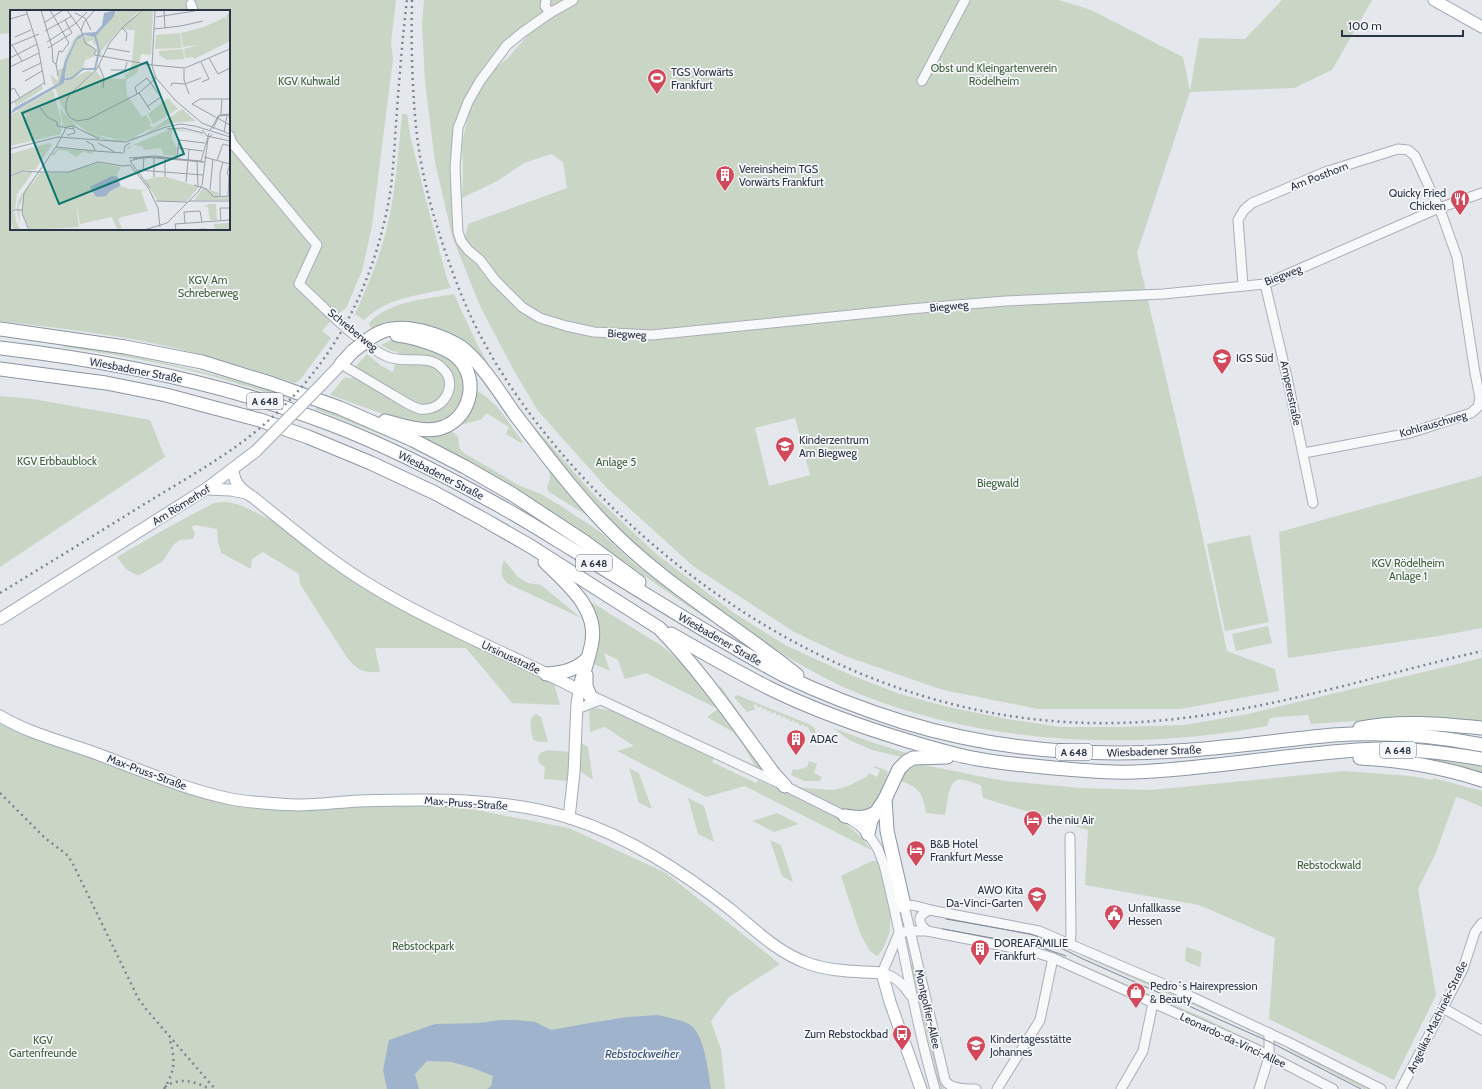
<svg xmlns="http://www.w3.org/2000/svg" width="1482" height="1089" viewBox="0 0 1482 1089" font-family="Cabin,sans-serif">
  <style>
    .green { fill: #c9d6c5; fill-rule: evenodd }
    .water { fill: #9fb4cc }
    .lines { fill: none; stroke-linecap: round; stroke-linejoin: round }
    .minor-casing { stroke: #a9aeb7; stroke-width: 11 }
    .major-casing { stroke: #a3abb8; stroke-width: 13 }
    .highway-casing { stroke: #8b94a3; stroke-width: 15 }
    .minor { stroke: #f7f8fa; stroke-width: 9 }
    .major { stroke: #fff; stroke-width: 11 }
    .highway { stroke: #fff; stroke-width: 13 }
    .tram { stroke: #7d8696; stroke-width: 1 }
    .rail { stroke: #7d8696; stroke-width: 2.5; stroke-dasharray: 2 4; stroke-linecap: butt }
    .major-bridge-casing { stroke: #a3abb8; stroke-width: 13; stroke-linecap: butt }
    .highway-bridge-casing { stroke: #8b94a3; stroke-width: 15; stroke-linecap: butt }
    .major-bridge { stroke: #fff; stroke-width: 11 }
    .highway-bridge { stroke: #fff; stroke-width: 13 }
    .labels { text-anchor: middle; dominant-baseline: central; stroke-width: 3.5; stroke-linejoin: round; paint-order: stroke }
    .shield { fill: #f4f6f9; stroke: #676e7b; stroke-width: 1 }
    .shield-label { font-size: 10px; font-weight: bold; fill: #2b3445 }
    .park-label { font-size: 11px; fill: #3f6138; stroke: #f4f6f9 }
    .poi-label { font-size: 11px; fill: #2b3445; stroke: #f4f6f9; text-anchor: start }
    .street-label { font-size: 11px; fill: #2b3445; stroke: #f4f6f9 }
    .water-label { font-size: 12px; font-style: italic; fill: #34527a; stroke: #f4f6f9 }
    .inset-river { fill: none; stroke: #9fb4cc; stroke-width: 2 }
    .inset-road { fill: none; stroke: #9a9fa9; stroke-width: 1 }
    .view { fill: #0f766e; fill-opacity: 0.15; stroke: #0f766e; stroke-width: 2 }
    .inset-edge { fill: none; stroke: #2b3445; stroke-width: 2 }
  </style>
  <rect width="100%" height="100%" fill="#e4e7ec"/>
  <g class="green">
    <path d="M0,0H396L391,43L393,59L372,226L362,271L346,308L334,317L322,331L331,338L300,380L295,383C245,367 194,351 142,341C95,332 48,327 0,321V60L11,57V229H229V11H11V33L0,34Z"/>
    <path d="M424,0H563L551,7L488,65L468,94L456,134L451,192L454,231L462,250L468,224L567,188L563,162L551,154L524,163L499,180L462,198L463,173L462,142L472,99L491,71L508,58L533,29L540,23L578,0H1059L1091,10L1183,57L1190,91L1199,38L1245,39L1282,0H1372L1332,70L1294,88L1190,92L1137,253L1196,506L1227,651L1275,669L1279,691L1180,709H1038L943,690L845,656L794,632L693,566L607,488L538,411L513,369L480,306L452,236L435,162L425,82L422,24ZM795,418L810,475L769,486L755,428Z"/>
    <path d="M402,114H407L410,135L426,200L447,279L451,288C420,295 388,297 364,320L355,314C367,287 379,260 386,231C396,193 398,153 402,114Z"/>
    <path d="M454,294L477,344L494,374L525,416L596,497L655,553L734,613L787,646L853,676L900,694L948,707L1007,719L1060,727H1121L1184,725L1248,714L1482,658V724L1372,720L1311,724L1308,715L1278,717L1270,718L1267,726C1134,751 990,745 862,695C840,686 818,675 798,663C785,656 774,647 761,642L663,573L586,496L487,371L380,326L371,328L369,323C389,301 426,299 454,294Z"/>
    <path d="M391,340H401L438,351L455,362L465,377L466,395L451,418L430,426L400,420L330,395L344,378H354L358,380L363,373L355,367L367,354L380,365L393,372L398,352L392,351L381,345Z"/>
    <path d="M64,343C139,356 212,372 285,395L282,398C212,373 138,357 63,347Z"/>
    <path d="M474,389C496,399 509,424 523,442L521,443L506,434L509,427L486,413L482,419L457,426Z"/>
    <path d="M0,396L33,399L150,420L165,457L0,567Z"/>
    <path d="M318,406L369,427L444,461L523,507C483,485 443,462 401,443C373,431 344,420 315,409Z"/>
    <path d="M402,430L450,431C462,437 457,438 460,449L464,453L520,486L541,494L561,506L599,531L636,565L650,575L662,581L736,637L695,611L582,533Z"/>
    <path d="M549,469L591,518L549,492L547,488L550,479Z"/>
    <path d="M1482,476V628L1439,636L1288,658L1279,532Z"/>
    <path d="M223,502C245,503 257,515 277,523L334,567L373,593L434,626L554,683L560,705L512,703L466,648H375L380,672C362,673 357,670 346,656L300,584L299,574L263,552L252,559L251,569L221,553L218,542L217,529L195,525L192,527L195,533L193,539L180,540L174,544L162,562L139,575C128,573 123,566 117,557L167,528L214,503Z"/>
    <path d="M1250,535L1269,622L1225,631L1207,544Z"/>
    <path d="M504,560L518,577L528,583L541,585L581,618L507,583C500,577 501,568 504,560Z"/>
    <path d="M591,602L662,646L688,668L770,776L756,768L743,745L733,732L707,717L718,709L646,673L625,679L618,660L604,653L610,671L594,664C599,638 600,626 591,602Z"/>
    <path d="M1268,626L1272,643L1236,651L1232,634Z"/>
    <path d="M713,684L721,687L784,777L791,783L800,787L806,788L835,790L850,785L866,777L869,773L877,777L880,770L873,767L875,766L887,771L888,774C883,787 879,798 869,808V810L865,812L845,811L795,787L783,779Z"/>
    <path d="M737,695L811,725L816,730L815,733L812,734L807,726L805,727L803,724L800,726L798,722L796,723L793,720L791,722L789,718L787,720L784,716L782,718L779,714L777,716L775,712L772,714L770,710L768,712L765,708L763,710L761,706L758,708L756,704L753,706L756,709L747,712L734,697Z"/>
    <path d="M595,708L614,711L714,759L712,762L756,783L758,780L840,818L839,820C852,827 863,838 871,850L745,786L706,797L617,751L634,746L605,727L590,732L589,710Z"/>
    <path d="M536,714L541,717L548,742H539L533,740C532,732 527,719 536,714Z"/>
    <path d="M0,719L230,804L435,802L569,828L666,873L780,964L729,997L711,1021L721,1049L725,1089H0Z"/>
    <path d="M833,728L874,743L910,754L902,757L872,750L849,740Z"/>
    <path d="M580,742L588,747L593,780L584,774L578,769Z"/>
    <path d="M548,750L571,752L568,781L544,779L545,767L539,763L538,757L540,753Z"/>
    <path d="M1415,758L1434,759L1482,767V773Z"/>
    <path d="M809,761L817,764L814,773L822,777L820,781H804L791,775L793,769L796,770L807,767Z"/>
    <path d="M919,764L1004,781L1081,788L1151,790L1345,771L1411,776L1432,780L1433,778L1482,791V807L1463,799L1456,797L1436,853L1418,889L1436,995L1394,1080L1269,1019L1275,938L1199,905L1085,885L1088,830L983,798L981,785C975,784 964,778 957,780C948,783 947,807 945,815L926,813C924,794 918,786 900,781L905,770Z"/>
    <path d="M629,768L639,773L652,809L639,803Z"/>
    <path d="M688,798L704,806L714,842L698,834Z"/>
    <path d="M777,813L799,824L774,832L753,821Z"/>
    <path d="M770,840L781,845L793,882L782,876Z"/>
    <path d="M872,861H878C884,878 892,910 890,928C890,934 886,941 884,946C882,950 881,953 877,956L869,950L860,933L841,876Z"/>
    <path d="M1052,939L1265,1035V1038L1230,1021L1091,960Z"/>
    <path d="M1186,947L1202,952L1200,967L1185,961Z"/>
    <path d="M1037,948L1057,954L1204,1018L1264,1047L1263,1050Z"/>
    <path d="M910,964L914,965L938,1069L944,1089H940Z"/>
    <path d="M1291,1047L1372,1089H1364L1289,1050Z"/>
  </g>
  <path class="water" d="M658,1015C668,1018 680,1019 689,1024C705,1034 708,1072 711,1089H487L491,1086L493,1076L473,1068L452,1062L427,1061L415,1074L419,1089H387L383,1070L389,1040L435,1024L479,1023L500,1020H516L535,1022L551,1030L590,1023L627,1017Z"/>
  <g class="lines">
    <g class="minor-casing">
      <g id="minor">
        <path d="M546,0L545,6L550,13"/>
        <path d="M573,0L550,13L523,32L507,45L480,81L468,102L458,128L455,167L457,213L458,232L461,241L468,250L480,260L495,280L522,307L540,318L566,326L594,332L652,335L910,309L1005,301L1163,294L1265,284L1439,208L1482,193"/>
        <path d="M191,4L193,11"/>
        <path d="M922,81L965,0"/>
        <path d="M229,135L232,143L317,245L299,284C323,306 359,345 388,357C406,364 429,353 443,369C459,384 444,412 420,409C411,407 402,400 393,395C376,385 358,374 341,364"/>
        <path d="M1265,284L1287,377L1313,503"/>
        <path d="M1243,285L1238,220L1244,210L1252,203L1325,172L1398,149L1408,150L1415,156L1442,215L1457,257L1475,373L1480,398L1478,407L1471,413L1410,433L1304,453"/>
        <path d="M586,693L785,786L845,816L860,826L868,834L878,849L884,865C903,939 913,1016 935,1089"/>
        <path d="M582,707L600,700"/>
        <path d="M904,905L945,1080C949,1089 965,1089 976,1089"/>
        <path d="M899,908C908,902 920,907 930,910L1039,931L1175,989L1290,1043L1381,1089"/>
        <path d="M927,931C917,922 917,915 930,910"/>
        <path d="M899,933L910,931H927L1034,952L1053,958L1254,1048L1333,1089"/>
        <path d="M899,933L882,973C895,976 903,983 910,995"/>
        <path d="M1070,943L1071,934L1070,837"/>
        <path d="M1443,1008L1482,1030"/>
        <path d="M997,1089L1040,1020L1053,958"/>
        <path d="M1121,1089L1143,1051L1153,1003"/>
        <path d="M1259,1089L1269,1057V1033"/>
        <path d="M1401,1089L1463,969L1475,932L1482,923"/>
      </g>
    </g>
    <g class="major-casing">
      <g id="major">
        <path d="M1434,0L1482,27"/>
        <path d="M321,385L341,364"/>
        <path d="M233,469C234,485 242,490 254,498C291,528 329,560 370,585C437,626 510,654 579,690"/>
        <path d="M206,489L231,490L246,493"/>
        <path d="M0,619L206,489L256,451"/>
        <path d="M0,716C28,733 61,741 92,752C138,769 183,789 231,799C252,803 276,804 297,805C318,805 338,802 359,801C429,799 502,797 570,818C629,837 681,871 730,909C754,929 777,952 807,963C831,972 857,971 882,973L890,1002L921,1089"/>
        <path d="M569,818L574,773L577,704L579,690"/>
      </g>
    </g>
    <g class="highway-casing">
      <g id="highway">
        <path d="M0,329L125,347L202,362L273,384L340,408L413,440L465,467L512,494L585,542L639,582"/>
        <path d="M370,338C376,334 383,330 392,329C412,325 444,336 461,347C480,361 500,393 514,413C542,450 570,487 602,521C659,582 732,623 797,675"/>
        <path d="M0,348C112,361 224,383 330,424C391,447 450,478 507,510C530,523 552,537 575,551C624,581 673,612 723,641C744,653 764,665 785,676C823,694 862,709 903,722C991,749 1084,757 1176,751C1228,748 1280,740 1333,735C1382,732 1433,735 1482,745"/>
        <path d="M341,364L353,351"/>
        <path d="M0,369L106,383L166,395L260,420L308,437L371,463L435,493L483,519L530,546L659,628C702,672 737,724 774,774L785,786"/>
        <path d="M385,421C402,425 420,432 437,429C469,423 482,380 457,357C444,346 414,337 397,335"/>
        <path d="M545,562C566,583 598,608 592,642C589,658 583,674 579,690"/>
        <path d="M671,634C704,653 737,672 771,689C814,710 859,726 905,740C929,747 954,755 978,759C1003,764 1029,765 1054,768C1080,770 1107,773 1134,772C1215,769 1296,752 1377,749C1412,748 1447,753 1482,759"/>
        <path d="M546,674C563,673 576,670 588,658"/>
        <path d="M586,675V686L590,696"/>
        <path d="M1360,728C1400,720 1441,724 1482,728"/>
        <path d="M1360,758C1402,760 1442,767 1482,780"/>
        <path d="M885,799L887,831L904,905"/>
        <path d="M845,816C856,818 865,819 875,813"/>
        <path d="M868,834L871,820L885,799L899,769L906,762L913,758L947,757"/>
      </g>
    </g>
    <use href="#minor" class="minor"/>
    <use href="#major" class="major"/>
    <use href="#highway" class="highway"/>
    <g class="tram">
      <path d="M946,919L1031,934L1043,939L1083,959L1270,1042L1361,1089"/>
      <path d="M943,929L1030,945L1043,948L1066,956"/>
    </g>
    <g class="rail">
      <path d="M412,0C411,45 412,91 417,136C423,185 438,234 456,281C485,359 535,427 592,487C723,623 899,719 1090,723C1225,726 1352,681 1482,651"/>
      <path d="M0,593C49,563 98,533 146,503C179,483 214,463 245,440C322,381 367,304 387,210C393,182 394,153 396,124C399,83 402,41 407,0"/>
      <path d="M0,793L45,838L66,854L72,862L138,998L146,1009L215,1089"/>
      <path d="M165,1087C178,1077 196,1081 209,1089"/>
      <path d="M164,1089C175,1071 176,1059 169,1038"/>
    </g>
    <g class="major-bridge-casing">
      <path id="major-bridge" d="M256,451L321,385"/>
    </g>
    <g class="highway-bridge-casing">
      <path id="highway-bridge" d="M353,351L370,338"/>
    </g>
    <use href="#major-bridge" class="major-bridge"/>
    <use href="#highway-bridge" class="highway-bridge"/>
  </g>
  <defs>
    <g id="stadium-pin" transform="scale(1)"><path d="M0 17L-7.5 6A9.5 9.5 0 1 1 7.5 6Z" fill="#d1495b" stroke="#f4f6f9"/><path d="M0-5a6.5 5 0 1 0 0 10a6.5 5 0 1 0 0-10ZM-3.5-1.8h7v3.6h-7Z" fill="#fff"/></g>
    <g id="building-pin" transform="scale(1)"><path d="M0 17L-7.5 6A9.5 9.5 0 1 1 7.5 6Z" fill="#d1495b" stroke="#f4f6f9"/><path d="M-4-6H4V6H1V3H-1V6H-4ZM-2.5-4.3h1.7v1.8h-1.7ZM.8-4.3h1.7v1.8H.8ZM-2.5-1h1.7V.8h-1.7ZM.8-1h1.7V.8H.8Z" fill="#fff"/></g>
    <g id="restaurant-pin" transform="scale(1)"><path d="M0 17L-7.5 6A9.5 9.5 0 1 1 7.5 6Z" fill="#d1495b" stroke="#f4f6f9"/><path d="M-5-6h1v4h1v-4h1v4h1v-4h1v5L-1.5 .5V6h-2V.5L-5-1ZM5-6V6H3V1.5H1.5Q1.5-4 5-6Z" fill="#fff"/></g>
    <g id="school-pin" transform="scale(1)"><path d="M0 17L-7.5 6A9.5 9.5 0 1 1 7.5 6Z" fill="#d1495b" stroke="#f4f6f9"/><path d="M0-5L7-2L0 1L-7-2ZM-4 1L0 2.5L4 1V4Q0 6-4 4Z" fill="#fff"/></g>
    <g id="hotel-pin" transform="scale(1)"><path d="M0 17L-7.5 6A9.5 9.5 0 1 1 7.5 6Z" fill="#d1495b" stroke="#f4f6f9"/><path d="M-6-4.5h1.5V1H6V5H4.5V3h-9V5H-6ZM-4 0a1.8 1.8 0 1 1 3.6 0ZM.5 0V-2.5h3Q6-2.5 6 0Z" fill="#fff"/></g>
    <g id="civic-pin" transform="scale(1)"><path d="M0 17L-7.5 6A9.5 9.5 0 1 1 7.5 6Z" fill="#d1495b" stroke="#f4f6f9"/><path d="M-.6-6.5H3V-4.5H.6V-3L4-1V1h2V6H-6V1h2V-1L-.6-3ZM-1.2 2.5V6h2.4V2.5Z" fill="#fff"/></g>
    <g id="shop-pin" transform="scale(1)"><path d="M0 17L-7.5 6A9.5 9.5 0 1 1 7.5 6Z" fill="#d1495b" stroke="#f4f6f9"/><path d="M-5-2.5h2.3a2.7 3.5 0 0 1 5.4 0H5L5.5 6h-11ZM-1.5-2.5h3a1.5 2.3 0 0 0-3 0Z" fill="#fff"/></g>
    <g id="bus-pin" transform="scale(1)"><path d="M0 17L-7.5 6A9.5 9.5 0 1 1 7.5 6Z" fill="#d1495b" stroke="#f4f6f9"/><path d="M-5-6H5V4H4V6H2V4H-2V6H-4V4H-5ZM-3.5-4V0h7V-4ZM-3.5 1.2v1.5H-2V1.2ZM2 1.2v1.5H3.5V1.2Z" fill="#fff"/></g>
  </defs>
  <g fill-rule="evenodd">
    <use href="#stadium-pin" x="657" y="78"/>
    <use href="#building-pin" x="725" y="175"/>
    <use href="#restaurant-pin" x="1460" y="199"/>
    <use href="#school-pin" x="1222" y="358"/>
    <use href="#school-pin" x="785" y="446"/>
    <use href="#building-pin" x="796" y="739"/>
    <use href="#hotel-pin" x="1033" y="820"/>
    <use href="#hotel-pin" x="916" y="850"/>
    <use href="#school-pin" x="1037" y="896"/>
    <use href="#civic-pin" x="1114" y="914"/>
    <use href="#building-pin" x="980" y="949"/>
    <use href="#shop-pin" x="1136" y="992"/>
    <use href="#bus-pin" x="902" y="1034"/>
    <use href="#school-pin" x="976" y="1045"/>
  </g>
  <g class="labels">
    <g class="shield">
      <rect x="247" y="393" width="36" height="16" rx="3"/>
      <rect x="576" y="555" width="36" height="16" rx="3"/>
      <rect x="1380" y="742" width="36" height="16" rx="3"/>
      <rect x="1056" y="744" width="36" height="16" rx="3"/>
    </g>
    <g class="shield-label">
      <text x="265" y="401">A 648</text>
      <text x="594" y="563">A 648</text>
      <text x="1398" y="750">A 648</text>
      <text x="1074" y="752">A 648</text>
    </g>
    <g class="park-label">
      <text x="994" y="68">Obst und Kleingartenverein<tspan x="994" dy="13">Rödelheim</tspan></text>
      <text x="309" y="81">KGV Kuhwald</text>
      <text x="208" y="280">KGV Am<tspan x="208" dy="13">Schreberweg</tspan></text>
      <text x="57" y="461">KGV Erbbaublock</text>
      <text x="616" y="462">Anlage 5</text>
      <text x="998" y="483">Biegwald</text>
      <text x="1408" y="563">KGV Rödelheim<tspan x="1408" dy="13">Anlage 1</tspan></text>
      <text x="1329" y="865">Rebstockwald</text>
      <text x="423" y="946">Rebstockpark</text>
      <text x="43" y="1040">KGV<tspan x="43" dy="13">Gartenfreunde</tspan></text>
    </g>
    <g class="poi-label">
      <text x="671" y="72">TGS Vorwärts<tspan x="671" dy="13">Frankfurt</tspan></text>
      <text x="739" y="169">Vereinsheim TGS<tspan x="739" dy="13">Vorwärts Frankfurt</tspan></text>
      <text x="1446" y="193" text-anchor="end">Quicky Fried<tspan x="1446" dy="13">Chicken</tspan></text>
      <text x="1236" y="358">IGS Süd</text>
      <text x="799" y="440">Kinderzentrum<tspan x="799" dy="13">Am Biegweg</tspan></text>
      <text x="810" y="739">ADAC</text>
      <text x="1047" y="820">the niu Air</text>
      <text x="930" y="844">B&amp;B Hotel<tspan x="930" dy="13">Frankfurt Messe</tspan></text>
      <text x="1023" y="890" text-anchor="end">AWO Kita<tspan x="1023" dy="13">Da-Vinci-Garten</tspan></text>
      <text x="1128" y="908">Unfallkasse<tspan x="1128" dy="13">Hessen</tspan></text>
      <text x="994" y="943">DOREAFAMILIE<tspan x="994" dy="13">Frankfurt</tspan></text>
      <text x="1150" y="986">Pedro´s Hairexpression<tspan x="1150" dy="13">&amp; Beauty</tspan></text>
      <text x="888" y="1034" text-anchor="end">Zum Rebstockbad</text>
      <text x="990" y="1039">Kindertagesstätte<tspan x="990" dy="13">Johannes</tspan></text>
    </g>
    <g class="street-label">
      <text transform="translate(1319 176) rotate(-21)">Am Posthorn</text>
      <text transform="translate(1283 275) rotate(-21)">Biegweg</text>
      <text transform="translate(949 306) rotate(-5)">Biegweg</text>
      <text transform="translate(353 330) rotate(39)">Schreberweg</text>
      <text transform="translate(627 334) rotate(3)">Biegweg</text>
      <text transform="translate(136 370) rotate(11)">Wiesbadener Straße</text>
      <text transform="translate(1291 393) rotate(78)">Amperestraße</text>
      <text transform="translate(1433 424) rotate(-16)">Kohlrauschweg</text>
      <text transform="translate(441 475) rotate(27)">Wiesbadener Straße</text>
      <text transform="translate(181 505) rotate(-32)">Am Römerhof</text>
      <text transform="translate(720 639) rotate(30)">Wiesbadener Straße</text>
      <text transform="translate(511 657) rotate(25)">Ursinusstraße</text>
      <text transform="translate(1154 751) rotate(-2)">Wiesbadener Straße</text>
      <text transform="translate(147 772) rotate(20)">Max-Pruss-Straße</text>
      <text transform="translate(466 803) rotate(4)">Max-Pruss-Straße</text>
      <text transform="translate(928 1009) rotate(77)">Montgolfier-Allee</text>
      <text transform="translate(1437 1017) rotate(-64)">Angelika-Machinek-Straße</text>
      <text transform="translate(1233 1040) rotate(25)">Leonardo-da-Vinci-Allee</text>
    </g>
    <g class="water-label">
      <text x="642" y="1053">Rebstockweiher</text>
    </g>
  </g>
  <g transform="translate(10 10)">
    <rect width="220" height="220" fill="#e4e7ec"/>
    <path d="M107,0H132L119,9L126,6L125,20H115L112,18L115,14L92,40L90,46L85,41L88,37L86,32L84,37L83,30L77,32L84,38L85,46L75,50L73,59L62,69L77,61L83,62L59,85L86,61L92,68L115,69V65L119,63L122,52L126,7L134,0H143L141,45L131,44L127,63L116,70L117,85L132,107L136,105L141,113L139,116L144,117L124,127L106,129L80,123L63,112L51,95L45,78L59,69H55L57,52L67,30L71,26L75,33L73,26L85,27L94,16V6L104,2L105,6ZM220,2V31L184,49L183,47L175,48L174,39L187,35L173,37L171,23L194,17L215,7L217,10L216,6ZM71,22L56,48L51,71L44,76L40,64L48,71V60L53,58L55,48L64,29ZM170,23L172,38L145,39L146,25ZM173,39L174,49L157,50L149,45V41ZM31,75L33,79L6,96L4,92ZM43,80L51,109V124L0,136V105L8,101L13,109L20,103L12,106L8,100ZM158,88L168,99L143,114L138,104ZM50,98L69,119L101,130L132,126L172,99L186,111L161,113L125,129L105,132L88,128L79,124L64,116L53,117ZM161,119H165L191,123L195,128L189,123L162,120V129L167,138L166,146L154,145L151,138L134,140L132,136L122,135L120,139L116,138ZM39,133L42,135L25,160H15L0,165V144ZM48,138L82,141L84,143L79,144L74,141L66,147L57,141L48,140L44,146L41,145ZM88,153L111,157L107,164L111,176L119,179L138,180L131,181L138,201L111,207L108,210L112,218L107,219L102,207L70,214L66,190L69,217L20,220L13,205V190L16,182L30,163H53ZM13,162H23L7,184L5,199L0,202V167ZM27,163L9,196L10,215L7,200L8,190ZM146,167H157L189,177L177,191H148L135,170ZM193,178L209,183L208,188L220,187V190H184ZM199,194H206L207,210H200L198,197H194ZM5,202L6,211L10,220H4L0,211L1,204ZM220,213V220H205L204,214Z" fill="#c9d6c5"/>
    <path d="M106,0L104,6L85,27L74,25L67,30L57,52L54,73L0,104L4,98L49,73L55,51L67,27L73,23L86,22L92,15L94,3ZM102,166L108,167L110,176L100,181L96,186L86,187L80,177Z" fill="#9fb4cc"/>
    <path class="inset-river" d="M53,70L62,68L73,59H85L89,41L85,25"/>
    <path class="inset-road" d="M16,0L28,37L35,75M31,0L42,37L43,52L46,54M40,0L59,33L52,42L49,41L46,54L48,66M57,0L71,20L75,33L85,39V45L142,55M133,0L112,18L99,34L87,59L59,85L56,93V101L59,107L67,111L79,109L129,83L146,68M145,0L142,56L146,68L166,91L192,113L220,124M154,0L155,18M65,3L75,8L81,20M146,7L185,1M0,9L17,4M34,13L53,0M112,18L117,23L116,31M144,19L171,16L193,11M35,21L62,6M71,21L74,12L85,0M5,27L21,20M37,32L65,14L77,2M2,35L12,51M0,36L29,24M38,38L62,23L55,10M97,38L120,42M0,48L27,34M199,48L208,64L220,58M191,52L199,69L192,72M142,55L175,58L220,39M89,56L94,68L93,78M0,57L29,43M174,59V70L179,84M101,60H115L117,52M12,62L31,53M15,71L32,61M161,76L162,73L175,74L191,68M0,80L4,78L10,88M129,83L140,100M127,84L125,77L137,68L151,87L138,96M220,89H190L182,94L220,115M0,94L34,73M29,96L37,107L47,112V116L63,119M211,104L212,89M157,119L173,118L193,123M203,119L209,106L220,105M192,120L197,126L220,131M200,120L209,105L220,104M54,122L56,117L63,116L89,129M214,122L217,106M57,125L65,123L63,117M76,131L83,135L85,141M88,133L105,142M46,137L85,141M168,138L193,141M0,139L48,127L116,132L156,117L170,114L185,116L220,127M85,141L113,143M114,143L115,136L120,133M167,147L169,130L195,133M194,147L220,154M119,148L145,146L194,152L134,147L120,151M144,148V167M123,149L145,147L191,151L199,123M207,150L213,134L220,136M120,151L140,178M187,152L188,176M128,160L193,165M133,160L134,147M29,162H59L88,152L113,156L120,155L139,179L148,198L150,217M219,165L217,164L220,154M0,166L13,161L29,162M155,167V148M176,172L179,140M184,175L197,179M196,179L204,187L220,186M200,180L203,149M218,186L219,165M210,187V163L213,152M146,191L177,192M179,191H220M0,204L4,200H12M211,211L210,198H220M175,213L174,202L190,201L192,212M19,220L12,203L14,183L46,137L54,122M134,220L157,213L189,181L192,175L198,129L202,124M166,220L165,214L220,210M177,220L196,219"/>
    <path class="view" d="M137,52L174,144L49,194L12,103Z"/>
    <rect width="220" height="220" class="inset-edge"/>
  </g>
  <path d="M1342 30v6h121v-6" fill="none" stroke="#2b3445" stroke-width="2"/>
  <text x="1348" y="30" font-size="12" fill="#2b3445" stroke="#f4f6f9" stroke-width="3" paint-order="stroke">100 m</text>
</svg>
